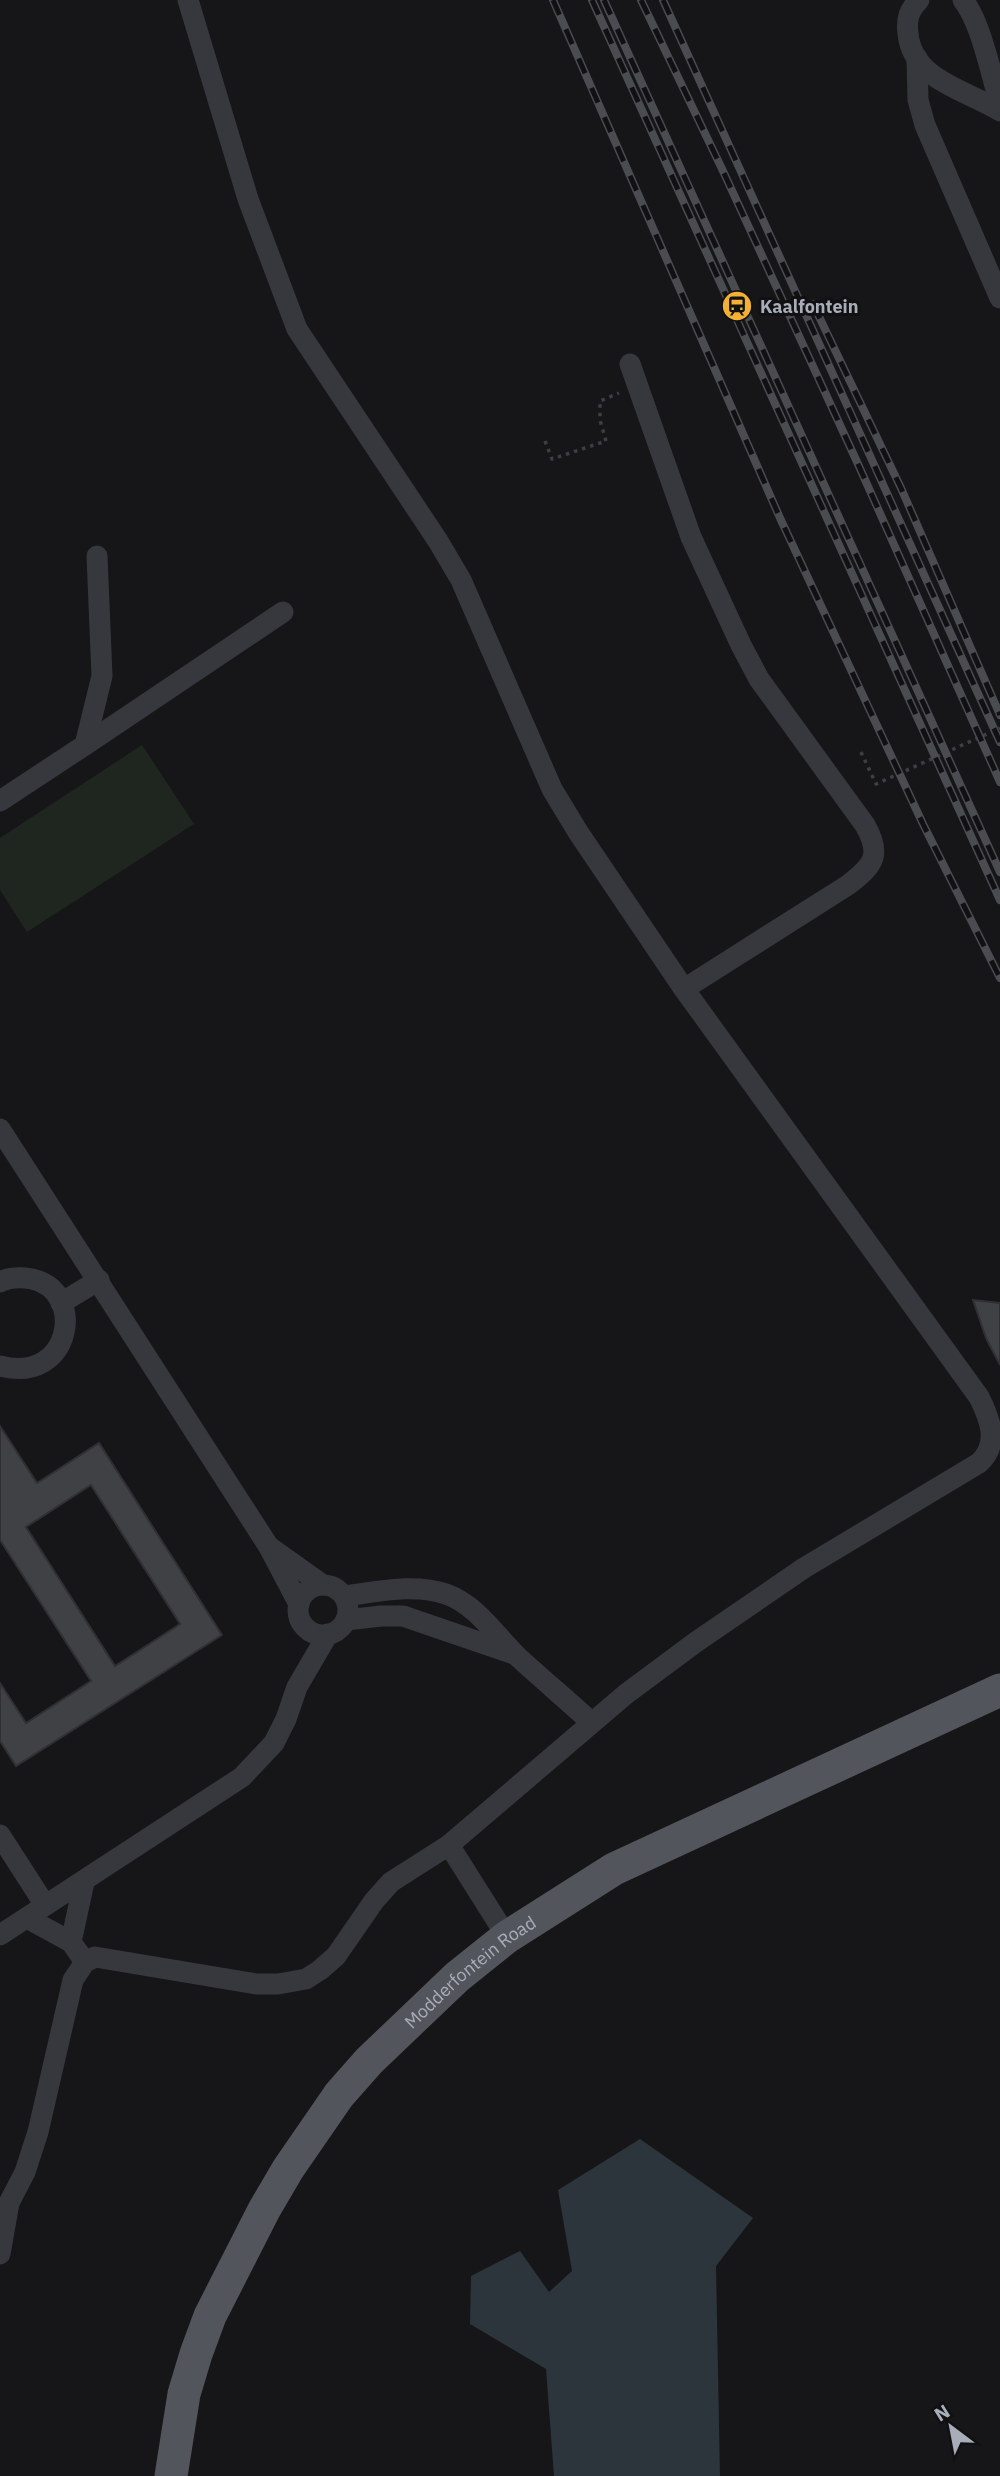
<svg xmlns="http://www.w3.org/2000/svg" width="1000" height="2476" viewBox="0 0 1000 2476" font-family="'IBM Plex Sans',sans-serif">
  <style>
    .green { fill: #1e261f }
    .water { fill: #2c353c }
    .building { fill: #404145; stroke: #303034; stroke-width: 2; fill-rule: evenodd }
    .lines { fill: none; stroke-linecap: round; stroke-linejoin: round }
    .path { stroke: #3d3f44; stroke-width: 3.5; stroke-dasharray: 3.5 5; stroke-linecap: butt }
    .minor { stroke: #37383d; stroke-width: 21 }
    .primary { stroke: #53555c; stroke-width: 33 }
    .rail-casing { stroke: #4a4c52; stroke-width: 8 }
    .rail { stroke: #111113; stroke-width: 5; stroke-dasharray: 16; stroke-linecap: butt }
    .labels { text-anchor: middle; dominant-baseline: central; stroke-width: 6; stroke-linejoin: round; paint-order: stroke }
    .poi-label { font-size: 18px; font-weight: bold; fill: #a8adb8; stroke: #111113; text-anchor: start }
    .street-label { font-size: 18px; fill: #a8adb8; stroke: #111113 }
  </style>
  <rect width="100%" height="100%" fill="#161618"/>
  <path class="green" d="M142,745L194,824L27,932L0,890V838Z"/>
  <path class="water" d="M640,2139L753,2218L716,2266L720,2476H554L546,2369L470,2324L471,2276L520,2251L549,2292L572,2271L558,2190Z"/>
  <g class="building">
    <path d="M973,1300L1000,1303V1365L986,1338Z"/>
    <path d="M0,1426L37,1483L99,1443L222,1635L16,1766L0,1741V1683L26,1723L91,1681L0,1540ZM91,1485L180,1624L115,1666L26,1527Z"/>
  </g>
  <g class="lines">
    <g class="path">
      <path d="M545,441L552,459L606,441"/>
      <path d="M606,441L600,420V401L619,393"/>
      <path d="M861,752L876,784L1000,728"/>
    </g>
    <g class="minor">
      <path d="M919,0C909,10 906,19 908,34C913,81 967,90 1000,111"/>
      <path d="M963,0C981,22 991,75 1000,103"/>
      <path d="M917,58L918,100L925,125L1000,298"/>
      <path d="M630,364L691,537L741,645L759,679L865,825C882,855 874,865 848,885L684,989"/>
      <path d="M85,745L283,612"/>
      <path d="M0,801L85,745L102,676L97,556"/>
      <path d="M0,1129L269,1547L299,1604"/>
      <path d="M0,1282C10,1277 21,1277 32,1279C87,1291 72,1385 0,1366"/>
      <path d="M61,1303L99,1280"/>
      <path d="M271,1548L323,1585"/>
      <circle cx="323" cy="1610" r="25"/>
      <path d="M344,1596C377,1592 413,1583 446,1594C477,1605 496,1636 518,1657C542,1679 567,1700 591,1722"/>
      <path d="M346,1620L381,1616H403L514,1654"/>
      <path d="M0,1835L45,1905"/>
      <path d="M449,1845L507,1937"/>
      <path d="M27,1918L71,1942L85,1962"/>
      <path d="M0,1935L242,1777L274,1743L286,1719L297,1687L328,1634"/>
      <path d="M71,1942L84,1882"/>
      <path d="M0,2254L9,2203L25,2172L38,2132L73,1980L85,1962L95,1957L256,1984H278L306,1979L320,1970L336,1956L374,1901L391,1882L449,1845L626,1694L696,1642L804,1568L979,1463C1000,1444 990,1419 979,1397L684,989L578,832L552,789L461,580L438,541L297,329L248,199L188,0"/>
    </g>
    <path class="primary" id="s1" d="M171,2476L184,2394L196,2354L210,2316L264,2210L288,2169L339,2095L369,2061L457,1977L507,1937L614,1869L1000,1690"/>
    <g class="rail-casing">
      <g id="rail">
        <path d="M553,0L780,518L923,824L1000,978"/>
        <path d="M592,0L1000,900"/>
        <path d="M604,0L1000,872"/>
        <path d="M641,0L723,171L858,464L1000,782"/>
        <path d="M663,0L1000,742"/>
        <path d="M813,304L901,488L1000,715"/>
      </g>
    </g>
    <use href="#rail" class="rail"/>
  </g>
  <defs>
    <g id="station-disc" transform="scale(1.575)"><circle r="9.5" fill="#f2b134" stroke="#111113"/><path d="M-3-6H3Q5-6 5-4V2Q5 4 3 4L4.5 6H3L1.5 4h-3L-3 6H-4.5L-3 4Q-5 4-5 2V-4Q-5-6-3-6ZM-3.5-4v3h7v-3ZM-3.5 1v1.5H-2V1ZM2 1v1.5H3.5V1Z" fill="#111"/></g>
  </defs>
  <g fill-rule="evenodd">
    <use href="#station-disc" x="737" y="306"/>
  </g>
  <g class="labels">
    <g class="poi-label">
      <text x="760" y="306">Kaalfontein</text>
    </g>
    <g class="street-label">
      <text stroke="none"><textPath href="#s1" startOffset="602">Modderfontein Road</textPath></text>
    </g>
  </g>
  <g transform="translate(951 2427) rotate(328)" stroke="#111113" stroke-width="5" paint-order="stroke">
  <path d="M0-5L12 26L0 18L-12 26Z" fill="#a8adb8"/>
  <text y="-10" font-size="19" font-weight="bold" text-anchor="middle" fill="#a8adb8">N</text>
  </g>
</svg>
